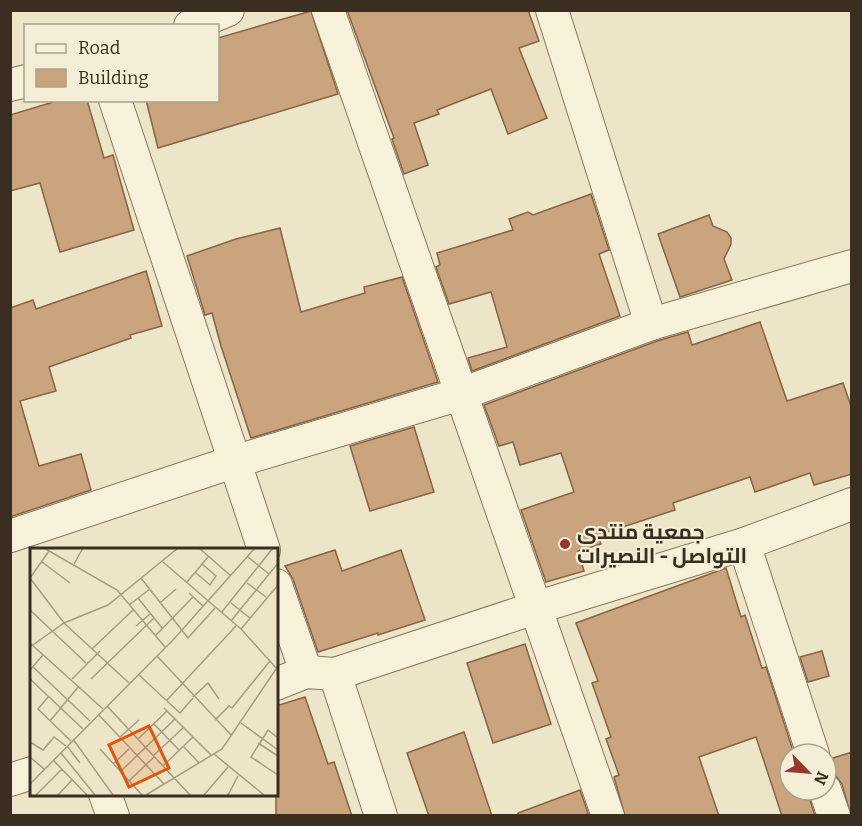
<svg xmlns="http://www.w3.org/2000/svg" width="862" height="826" viewBox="0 0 862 826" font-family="Bitter,Cairo,serif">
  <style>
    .building { fill: #c9a47e; stroke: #866444; stroke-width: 1.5 }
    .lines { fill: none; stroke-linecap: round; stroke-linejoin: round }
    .minor-casing { stroke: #88775d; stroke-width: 34 }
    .minor { stroke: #f8f1da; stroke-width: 32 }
    .poi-dot { fill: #94372f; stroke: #f4eed6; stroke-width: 2 }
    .labels { text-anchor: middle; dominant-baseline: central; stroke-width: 4.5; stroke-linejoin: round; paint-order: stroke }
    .poi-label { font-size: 21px; font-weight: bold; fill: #392e20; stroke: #f4eed6; text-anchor: start }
    .inset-road { fill: none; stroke: #a59c84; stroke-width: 1.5 }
    .view { fill: #df570d; fill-opacity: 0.15; stroke: #df570d; stroke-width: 3 }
    .inset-edge { fill: none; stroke: #392e20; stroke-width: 3 }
  </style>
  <rect width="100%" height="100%" fill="#ede5c7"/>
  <g class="building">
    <path d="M347,10H528L539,41L519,48L547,118L508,134L491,89L437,110L439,114L414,123L428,165L404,174L392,139L394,138Z"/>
    <path d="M311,11L338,94L158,148L146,100H218V38Z"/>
    <path d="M60,100H87L104,158L113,155L134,230L60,252L40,183L10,191V115Z"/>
    <path d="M591,194L609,250L599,254L620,316L472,371L468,358L507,347L491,292L449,304L436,267L440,265L437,253L513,230L509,219L528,212L533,215Z"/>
    <path d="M709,215L713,226L727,232L731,238V244L724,259L732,280L680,297L658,234Z"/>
    <path d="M280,228L301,312L365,293L364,287L402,277L438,382L251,438L221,346L212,313L205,315L187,256L236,239Z"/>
    <path d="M146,271L162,326L130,335L131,338L49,367L56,391L20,401L39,466L81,454L91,490L10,517V308L33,300L36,309Z"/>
    <path d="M760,322L787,401L843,383L852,409V474L814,485L810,473L755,492L750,477L673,503L675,510L598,535L601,544L578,551L584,571L546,582L521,510L574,492L561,453L520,465L513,442L499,446L484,405L657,341L688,332L692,345Z"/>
    <path d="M414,427L434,492L370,511L350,446Z"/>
    <path d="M335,550L342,571L401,550L425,620L378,635V633L318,652L293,579L285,566Z"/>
    <path d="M726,568L741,617L745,615L762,668L766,667L794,754H790V790H807L815,816H782L756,737L699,757L719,816H625L614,777L619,775L606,739L611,737L592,683L598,681L576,623Z"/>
    <path d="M525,644L551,724L493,743L467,663Z"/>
    <path d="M822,651L829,676L808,682L800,657Z"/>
    <path d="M305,697L328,764L334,762L352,816H276V706Z"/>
    <path d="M464,732L492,816H429L407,753Z"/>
    <path d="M852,752V816H851L842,784L836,776L826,772V766L830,759Z"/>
    <path d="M580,790L589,816H518V813Z"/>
  </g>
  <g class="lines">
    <g class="minor-casing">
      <g id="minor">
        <path d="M328,10L608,816"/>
        <path d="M552,10L651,324"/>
        <path d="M190,26L228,10"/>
        <path d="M10,85L26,81"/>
        <path d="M115,100L264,550"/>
        <path d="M10,536L233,462L461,394L651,324L852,266"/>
        <path d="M744,544L813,754"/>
        <path d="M276,585L306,672"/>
        <path d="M335,674L381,816"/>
        <path d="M276,684L306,672L335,674L535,608L744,544L852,504"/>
        <path d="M10,780L32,773"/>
        <path d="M825,790L834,816"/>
        <path d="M105,794L113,816"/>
      </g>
    </g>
    <use href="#minor" class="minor"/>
  </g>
  <circle class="poi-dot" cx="565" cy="544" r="6"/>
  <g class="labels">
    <g class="poi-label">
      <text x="577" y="532">جمعية منتدى<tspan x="577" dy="24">التواصل - النصيرات</tspan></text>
    </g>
  </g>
  <g transform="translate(30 548)">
    <rect width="248" height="248" fill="#ede5c7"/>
    <path class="inset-road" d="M14,0L87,42L135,99M169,0L201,28M19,3L0,30L34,75L99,135M218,9L239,26M12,14L40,35M133,14L211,81L247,121M44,16L53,0M165,24L180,37L186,28L172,16M111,30L158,90L185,60M157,34L178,9M217,35L236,49M159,45L173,58M108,50L133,81M131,54L146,41M201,55L220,70M99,57L120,41M0,62L56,115M191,65L243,0M201,73L248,15M106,78L120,66M211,81L248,37M125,88L163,49M0,95L73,161M0,99L34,75L78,57L148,0M62,101L103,62M127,108L202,188M3,119L60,173M0,122L13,107M109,127L150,165L163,150M0,131L53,181M42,131L70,103M61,131L124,70M19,148L8,161L41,193M163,149L178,135L189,151M137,152L206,78M77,158L160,247M134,160L182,208M68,166L134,236M185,172L199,158L202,160L240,113M20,173L49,138M211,175L248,202M124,176L149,202M90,189L109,172M248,190L238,182L221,209L248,227M43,191L83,247M108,191L137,163M0,194L13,202L24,189L36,198M228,195L248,208M37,198L50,215M154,199L169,215M70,201L112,247M31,205L65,247M184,206L234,247M124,207L154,179M0,209L14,221M23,212L57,247M83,216L99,201M133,218L163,189M90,224L145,171M99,233L124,209M0,236L143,92L225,0M6,247L32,221M28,247L42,232M116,247L192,201L248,118M174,247L198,219M198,247L208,228"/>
    <path class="view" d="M119,178L139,220L99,239L79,197Z"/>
    <rect width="248" height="248" class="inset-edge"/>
  </g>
  <rect width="862" height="826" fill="none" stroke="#392e20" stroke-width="24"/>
  <rect x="24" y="24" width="195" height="78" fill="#f4eed6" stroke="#a9a18d" stroke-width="1.5"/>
  <rect x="36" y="44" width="30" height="9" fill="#f8f1da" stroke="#a9a18d" stroke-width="1.5"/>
  <text x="78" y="54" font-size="18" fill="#392e20">Road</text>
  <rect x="36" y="69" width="30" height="18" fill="#c9a47e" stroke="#a9a18d" stroke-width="1.5"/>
  <text x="78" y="84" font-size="18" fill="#392e20">Building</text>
  <g transform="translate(808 772) rotate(115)"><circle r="28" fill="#f4eed6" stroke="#a9a18d" stroke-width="1.5"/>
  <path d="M0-4.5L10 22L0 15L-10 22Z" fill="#94372f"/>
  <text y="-9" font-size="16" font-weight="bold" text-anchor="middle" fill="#392e20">N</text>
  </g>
</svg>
